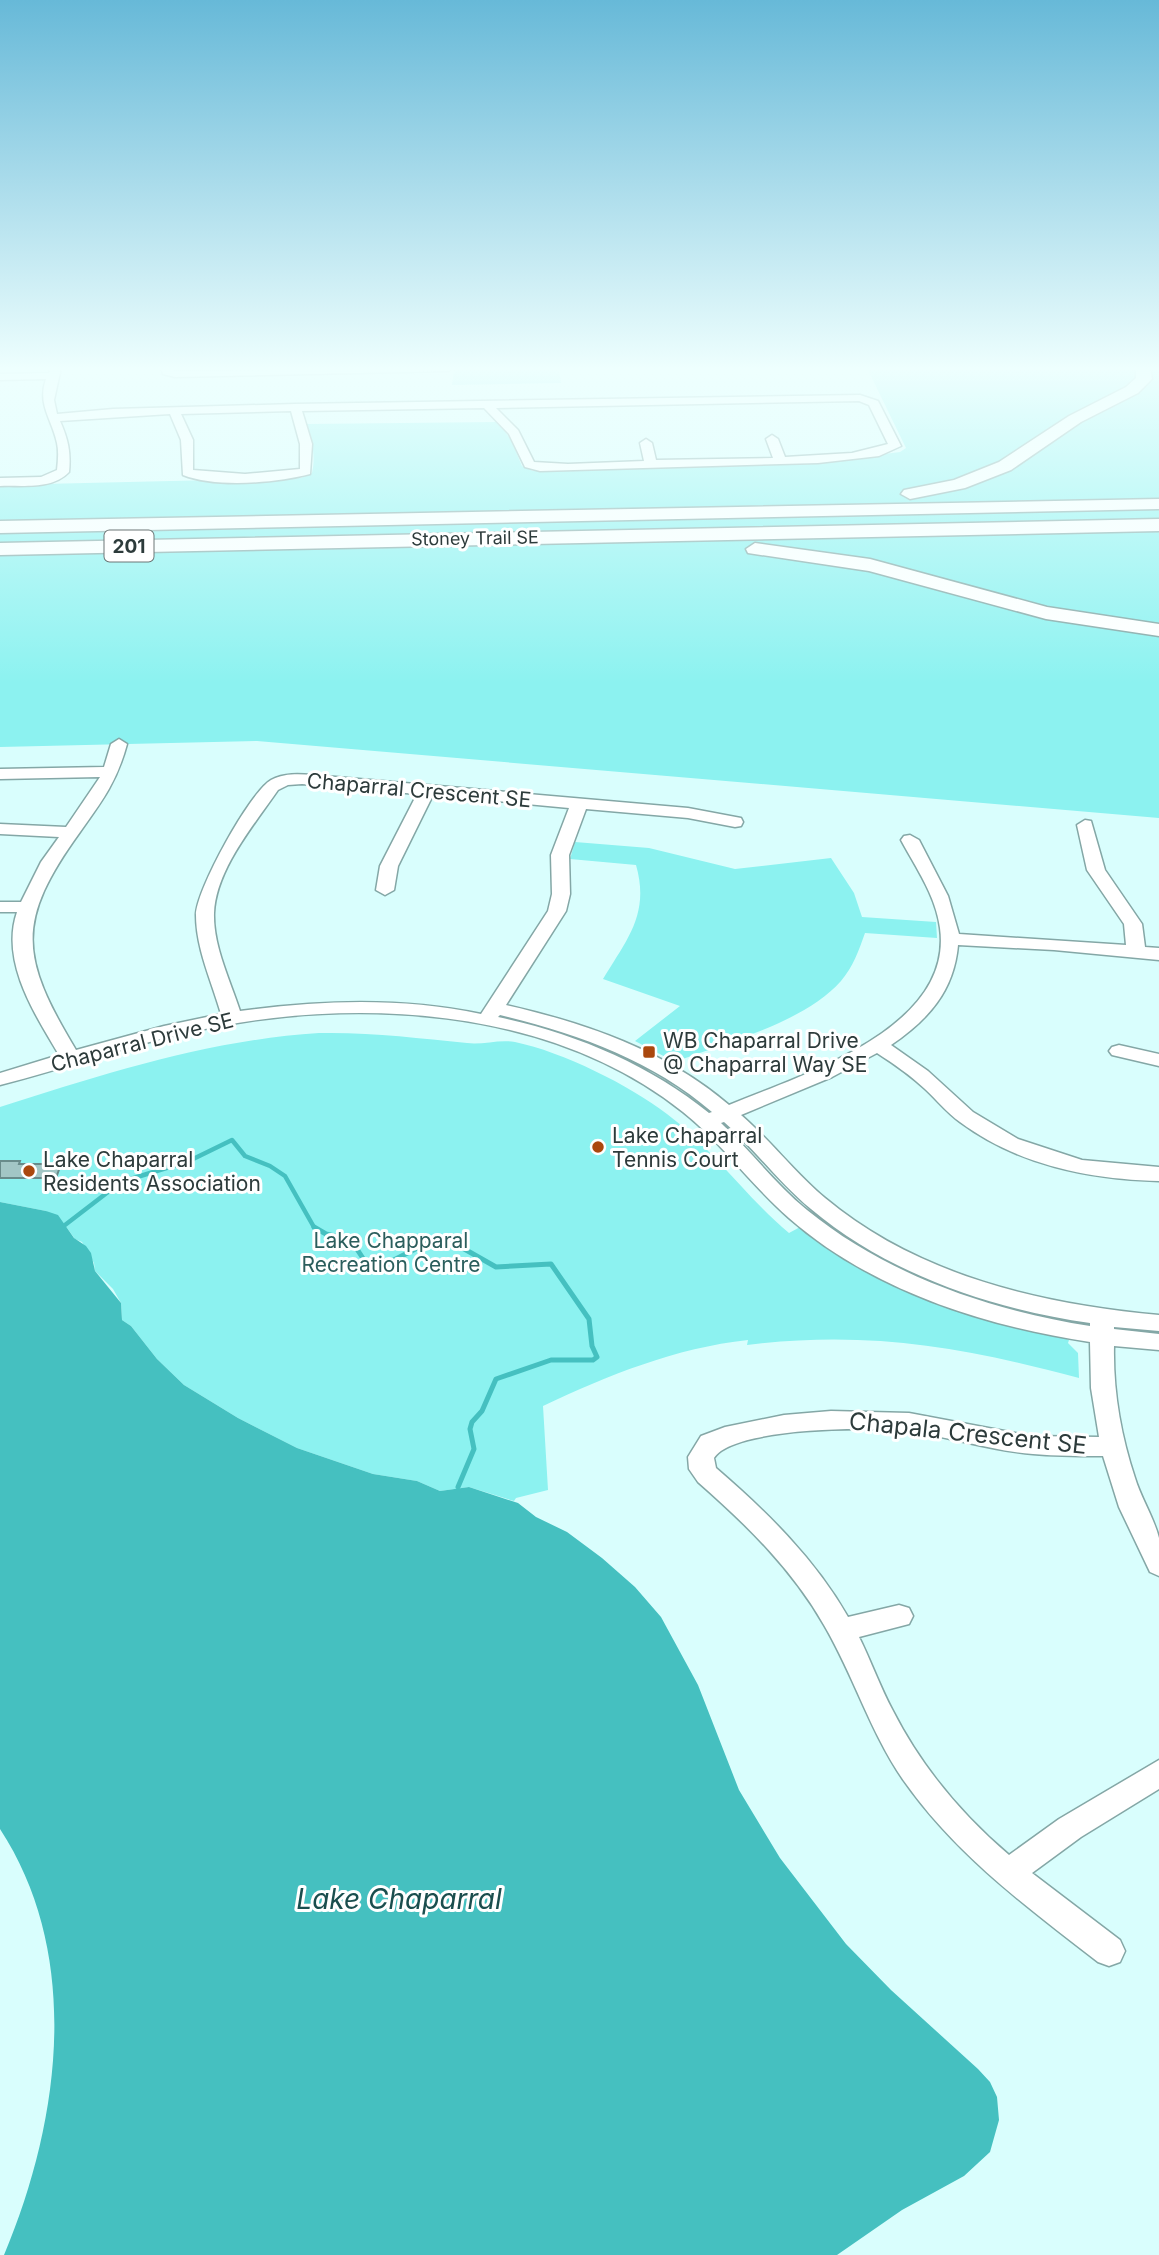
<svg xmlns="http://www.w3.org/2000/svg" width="1159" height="2255" viewBox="0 0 1159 2255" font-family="Inter,sans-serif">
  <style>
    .green { fill: #8cf2f0 }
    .water { fill: #45c0c0 }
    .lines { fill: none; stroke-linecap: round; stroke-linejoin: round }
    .stream-far1 { stroke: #45c0c0; stroke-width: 4.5 }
    .stream { stroke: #45c0c0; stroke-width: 5 }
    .building { fill: #a2c6c5; stroke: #688b8a; stroke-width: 2 }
    .minor-casing { stroke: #84a7a6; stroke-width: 3 }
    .highway-casing { stroke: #84a7a6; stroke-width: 3 }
    .minor { fill: #fff; fill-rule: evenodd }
    .highway { fill: #fff; fill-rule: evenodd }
    .poi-dot { fill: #aa480e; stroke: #fff; stroke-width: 2.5 }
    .labels { text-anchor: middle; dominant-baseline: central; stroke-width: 6; stroke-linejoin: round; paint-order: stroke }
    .far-street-label { font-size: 18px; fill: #2d3b3b; stroke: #fff }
    .shield { fill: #fff; stroke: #6c7676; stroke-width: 2 }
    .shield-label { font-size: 19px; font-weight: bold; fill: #2d3b3b }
    .street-label { font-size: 21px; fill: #2d3b3b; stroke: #fff }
    .poi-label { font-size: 21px; fill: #2d3b3b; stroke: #fff; text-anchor: start }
    .park-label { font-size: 21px; fill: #2b5e5d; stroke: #fff }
    .near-street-label { font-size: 24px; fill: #2d3b3b; stroke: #fff }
    .near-water-label { font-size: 28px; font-style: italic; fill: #1a4e4e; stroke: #fff }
  </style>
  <rect width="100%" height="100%" fill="#d9fefd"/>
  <g class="green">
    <path d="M867,368H1159V818L257,741L0,747V485L301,478L312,473C316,456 312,440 306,424L498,422L511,440L522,466L533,471L814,463L900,452L906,448Z"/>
    <path d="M454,370H559L561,383L452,385Z"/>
    <path d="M575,842L649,848L735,869L831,858L854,893L862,917L936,922L937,938L865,933C859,950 853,967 841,981C804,1023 726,1042 675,1062L635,1041L680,1006L603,979C627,939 650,914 636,865L570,859Z"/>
    <path d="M319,1033C371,1032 417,1038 467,1043C483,1045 499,1039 515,1042C563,1052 629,1085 667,1114C712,1148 745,1196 789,1233L802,1226L813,1235L1069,1340L1068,1343L1078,1353L1079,1378C964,1347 867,1330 747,1345L748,1340C675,1348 609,1375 543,1406L548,1490L516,1498L514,1501L469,1487L440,1491L417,1481L373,1474L297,1448L238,1418L184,1385L157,1359L131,1326L122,1320L121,1303L113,1289L95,1271L94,1263L82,1242L75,1239L65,1225L46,1211L0,1202V1107C104,1074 209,1040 319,1033Z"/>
  </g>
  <path class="water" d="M0,1202L46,1211L58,1215L74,1238L86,1246L91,1253L95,1271L121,1303L122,1320L131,1326L157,1359L184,1385L238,1418L297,1448L373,1474L417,1481L440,1491L469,1487L518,1503L536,1517L567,1532L602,1558L635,1587L661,1617L698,1685L739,1790L780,1858L846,1944L891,1990L978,2069L990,2082L997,2097L999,2120L990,2152L964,2176L902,2210L837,2255H4C60,2122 83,1956 0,1829Z"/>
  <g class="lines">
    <path class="stream-far1" d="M65,1225L121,1182L189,1161L232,1140L245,1156L270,1166L285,1176L315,1229"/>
    <g class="stream">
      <path d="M314,1227L326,1234L351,1240L368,1266"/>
      <path d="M384,1265L431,1241L459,1246L496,1267L551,1264L589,1319L592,1346L597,1357L593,1360H551L496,1379L482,1411L472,1422L470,1429L474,1449L458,1487"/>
    </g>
  </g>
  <path class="building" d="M0,1161H20L19,1164H61L56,1178H0Z"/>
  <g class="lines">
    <g class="minor-casing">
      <g id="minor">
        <path d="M51,368H61L54,400L57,414L113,409L295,404L860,395L878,401L901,446L879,456L818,463L540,471L525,467L509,434L484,408L302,411L312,444L310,474C276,483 216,488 183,475L181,440L170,414L60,421C68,439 71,452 69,472C52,490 23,485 0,486V478L41,477L57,470C58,461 59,452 57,443C52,419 37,405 46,379L0,380V374L49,373ZM859,401L869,405L888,444L852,453L785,457L778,439L772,435L766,439L773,458L656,460L652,443L646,439L640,443L644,461L568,464L534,462L518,430L496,408ZM291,411L300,444V469L245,474L193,470V440L181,414Z"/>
        <path d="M161,368H171L175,371L453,368L448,371L175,377L163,374Z"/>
        <path d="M119,739L127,744C117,781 103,800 80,832C15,922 20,957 76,1050L164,1026L221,1014C212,982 196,949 196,915C196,890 250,792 271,780C284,773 299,774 313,775L688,808L741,818L743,822L741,826L735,827L688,818L586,809L569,855L570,894L566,911L506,1005C586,1023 666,1051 729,1105C801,1075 954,1029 940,928C936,896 916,868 901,840L904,836L910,835L919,840L948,896L959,934L1126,945L1124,924L1087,870L1077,825L1085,820L1091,821L1105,870L1142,924L1145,947L1159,948V960L1054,950L958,945C954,991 928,1020 891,1045L928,1071L973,1112L1018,1139L1082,1160L1159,1167V1181C1088,1179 1018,1165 960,1122C947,1113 937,1100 925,1089C910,1075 894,1064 877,1053L832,1077L741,1115C771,1141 795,1173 825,1198C918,1276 1041,1304 1159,1315V1331L1114,1327V1329L1159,1334V1350L1114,1346C1113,1391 1121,1436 1135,1478C1141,1498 1154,1518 1159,1538C1159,1549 1159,1564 1159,1576L1150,1572L1119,1507L1103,1456C1080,1456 1056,1456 1033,1454C992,1451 952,1437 911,1432C875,1426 733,1427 714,1458L716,1468C767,1512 815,1559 848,1617L899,1605L909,1608L913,1616L909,1624L859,1637C871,1661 880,1687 893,1711C921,1766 962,1815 1009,1855L1059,1819L1159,1760V1789L1081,1837L1032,1873L1120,1940L1125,1951L1120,1962L1109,1966L1098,1962C1027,1907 956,1855 904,1781C870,1732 854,1676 824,1625C792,1569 746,1524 698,1482L689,1469L688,1457L701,1436L725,1427L784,1415L831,1411L909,1413L1031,1436L1099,1437L1091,1388L1090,1342C984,1326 871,1290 789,1218C751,1185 722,1143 683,1112C548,1005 352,996 190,1032C125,1046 64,1069 0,1085V1073L59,1055C35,1014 0,962 17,912H0V902H21L41,862L59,837L0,834V824L66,827L100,777L0,779V769L104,767L111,744ZM302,784L417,794L380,866L376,890L385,895L394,890L398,866L433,795L569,808L551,855L552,894L548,911L481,1014C402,997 320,1000 240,1011C230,980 213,946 214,913C216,869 254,825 278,790L288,785ZM500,1015C576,1033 652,1060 712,1112L709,1113C649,1064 574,1033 498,1017ZM724,1122C755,1149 779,1183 811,1209C888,1274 992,1309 1090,1323V1326C989,1310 887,1275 807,1210C775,1184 751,1151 721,1123Z"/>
        <path d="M1119,1045L1159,1054V1066L1112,1055L1109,1051L1112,1047Z"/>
      </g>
    </g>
    <g class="highway-casing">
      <g id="highway">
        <path d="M1136,368H1150L1152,379L1138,393L1081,422L1011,470L965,488L910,499L901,494L904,490L954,480L999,462L1069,416L1126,387L1136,378Z"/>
        <path d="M1159,499V509L0,533V521Z"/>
        <path d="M1159,519V531L0,555V543Z"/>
        <path d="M755,543L870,559L1047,607L1159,624V636L1046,619L869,571L748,553L746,549Z"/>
      </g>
    </g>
    <use href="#minor" class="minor"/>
    <use href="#highway" class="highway"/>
  </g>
  <linearGradient id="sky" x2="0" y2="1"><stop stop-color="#67b9d8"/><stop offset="0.54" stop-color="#eefffe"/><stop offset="1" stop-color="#eefffe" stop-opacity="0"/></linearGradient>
  <rect width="1159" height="683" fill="url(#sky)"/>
  <g class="poi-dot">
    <rect x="642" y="1045" width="14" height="14" rx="3.5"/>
    <circle cx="598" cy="1147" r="7"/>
    <circle cx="29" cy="1171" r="7"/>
  </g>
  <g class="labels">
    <g class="far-street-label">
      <text transform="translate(475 538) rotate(-1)">Stoney Trail SE</text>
    </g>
    <rect class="shield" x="104.5" y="530.5" width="49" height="31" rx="5"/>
    <g class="shield-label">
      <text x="129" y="546">201</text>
    </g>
    <g class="street-label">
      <text transform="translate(419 790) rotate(5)">Chaparral Crescent SE</text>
      <text transform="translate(142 1042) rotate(-14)">Chaparral Drive SE</text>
    </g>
    <g class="poi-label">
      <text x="663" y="1040">WB Chaparral Drive<tspan x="663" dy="24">@ Chaparral Way SE</tspan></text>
      <text x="612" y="1135">Lake Chaparral<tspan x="612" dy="24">Tennis Court</tspan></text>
      <text x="43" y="1159">Lake Chaparral<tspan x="43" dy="24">Residents Association</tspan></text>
    </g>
    <g class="park-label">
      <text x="391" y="1240">Lake Chapparal<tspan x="391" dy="24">Recreation Centre</tspan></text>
    </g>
    <g class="near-street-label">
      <text transform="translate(968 1433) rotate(6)">Chapala Crescent SE</text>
    </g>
    <g class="near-water-label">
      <text x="399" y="1899">Lake Chaparral</text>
    </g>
  </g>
</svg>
